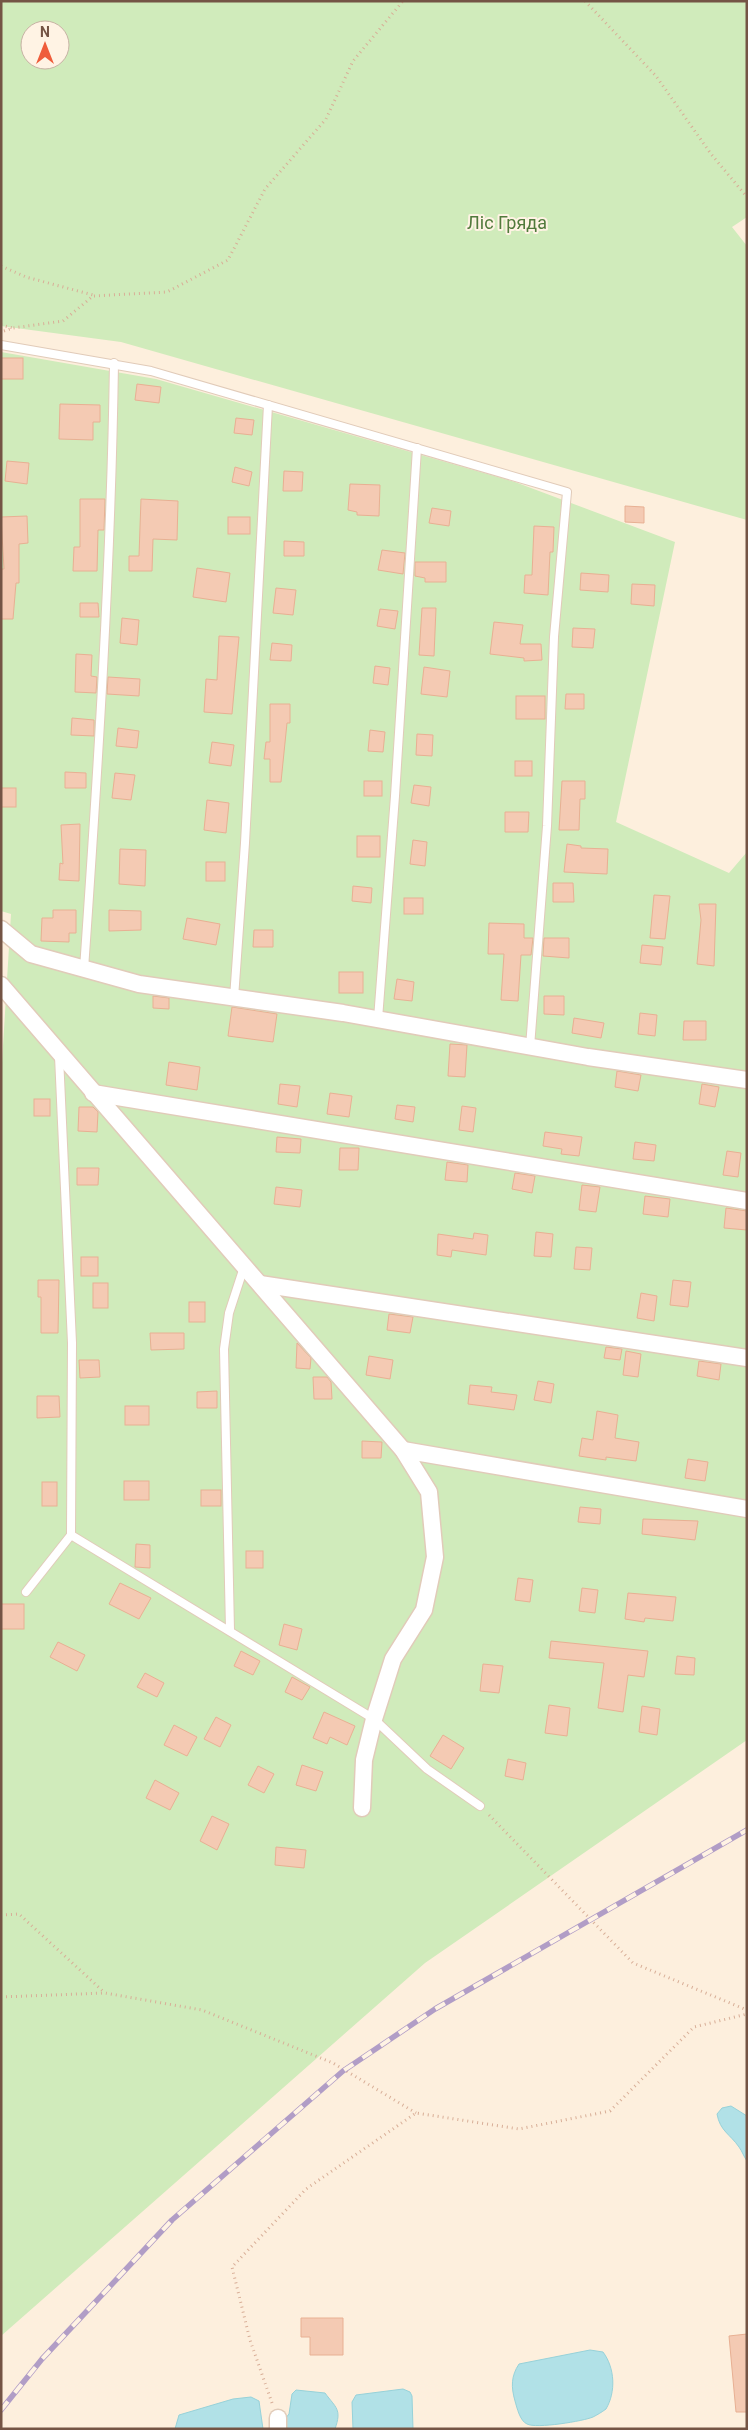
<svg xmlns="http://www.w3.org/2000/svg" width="748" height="2430" viewBox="0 0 748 2430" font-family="Roboto,sans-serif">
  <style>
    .green { fill: #d0ebbb; fill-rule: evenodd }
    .water { fill: #b1e1e7; stroke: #97d2d9 }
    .building { fill: #f4cab3; stroke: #e8b093 }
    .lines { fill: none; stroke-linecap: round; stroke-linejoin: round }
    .service-casing { stroke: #e1cbb9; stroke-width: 10 }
    .minor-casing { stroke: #e1cbb9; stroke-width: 19 }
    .path { stroke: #d8ae97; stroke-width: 3; stroke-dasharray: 1 4; stroke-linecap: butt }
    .service { stroke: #fff; stroke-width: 8 }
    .minor { stroke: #fff; stroke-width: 16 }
    .rail-casing { stroke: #b19dc6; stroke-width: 5.5 }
    .rail { stroke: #fff3e4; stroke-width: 4; stroke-dasharray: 11; stroke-linecap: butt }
    .labels { text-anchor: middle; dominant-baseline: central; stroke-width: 4; stroke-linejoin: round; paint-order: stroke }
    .park-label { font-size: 18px; fill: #517a3c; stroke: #fff3e4 }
  </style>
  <rect width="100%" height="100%" fill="#fdefdd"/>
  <g class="green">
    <path d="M1,1H747V217L732,227L747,246V520L121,342L1,326ZM30,30H60V60H30Z"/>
    <path d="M1,352L156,379L515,482L675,542L616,822L729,873L747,852V1740L425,1963L1,2336V1079L11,914L1,911Z"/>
  </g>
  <g class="water">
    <path d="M731,2106L747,2116V2161C744,2157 742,2151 739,2147C730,2134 720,2131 717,2114L722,2108Z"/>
    <path d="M590,2350L603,2352C615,2368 616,2392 606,2409C602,2412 597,2415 593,2417C584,2421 536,2429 527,2424C520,2421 517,2408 515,2401C511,2387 511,2376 519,2364Z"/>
    <path d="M403,2389L410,2392L412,2396L413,2429H353L352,2402L356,2395Z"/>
    <path d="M296,2390L325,2393C336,2408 342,2409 335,2429H287L285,2419L289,2414L292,2394Z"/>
    <path d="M251,2397L259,2401L263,2429H175L179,2415L233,2399Z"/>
  </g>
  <g class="building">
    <rect x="1" y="358" width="22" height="21"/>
    <path d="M137,384L161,387L159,403L135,400Z"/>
    <path d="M60,404L100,405V422H93V440L59,439Z"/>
    <path d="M236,418L254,420L252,435L234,433Z"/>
    <path d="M7,461L29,463L27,484L5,481Z"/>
    <path d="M235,467L252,472L249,486L232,482Z"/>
    <path d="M284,471L303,472L302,491H283Z"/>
    <path d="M350,484L380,485L379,516L357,515V512L348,510Z"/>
    <path d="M80,499H105L104,530H98L97,571H73L74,547H80Z"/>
    <path d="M141,499L178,501L177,540L153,539L152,571H129V556H139Z"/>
    <path d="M625,506L644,507V523L625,522Z"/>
    <path d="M432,508L451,511L449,526L429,523Z"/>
    <path d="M27,516L28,543L19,544V583H16L13,619H1V569H4L1,517Z"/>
    <rect x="228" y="517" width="22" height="17"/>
    <path d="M534,526L554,527L553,552H550L548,595L524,593L525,575H532Z"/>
    <path d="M284,541L304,542V556H284Z"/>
    <path d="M382,550L405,553L403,574L378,570Z"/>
    <path d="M415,562H446V582H425V578L415,576Z"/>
    <path d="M197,568L230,573L226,602L193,597Z"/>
    <path d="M581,573L609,575L608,592L580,590Z"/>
    <path d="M632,584L655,585L654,606L631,604Z"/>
    <path d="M276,588L296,590L293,615L273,613Z"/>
    <path d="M80,603H98L99,617H80Z"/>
    <path d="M422,608H436L434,656L419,655Z"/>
    <path d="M380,609L398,611L395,629L377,626Z"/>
    <path d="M122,618L139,620L137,645L120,643Z"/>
    <path d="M494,622L523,625L520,644H541L542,660L524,661V658L490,654Z"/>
    <path d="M573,628L595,629L593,648L572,647Z"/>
    <path d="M219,636L239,637L232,714L204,712L206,679L217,680Z"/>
    <path d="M272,643L292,645L291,661L270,660Z"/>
    <path d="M76,654L92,655L91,676L97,677L96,693L75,692Z"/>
    <path d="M375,666L390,668L388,685L373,683Z"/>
    <path d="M424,667L450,671L447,697L421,694Z"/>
    <path d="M108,677L140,679L139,696L107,694Z"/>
    <path d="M566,694H584V709H565Z"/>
    <rect x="516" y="696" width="29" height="23"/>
    <path d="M270,704H290V723H287L281,782H270V759H264L266,742H270Z"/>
    <path d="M72,718L94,720V736L71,735Z"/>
    <path d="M118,728L139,731L137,748L116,746Z"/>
    <path d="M370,730L385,732L383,752L368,751Z"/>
    <path d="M417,734L433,735L432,756L416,755Z"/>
    <path d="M212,742L234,745L231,766L209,763Z"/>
    <rect x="515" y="761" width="17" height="15"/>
    <path d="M65,772L86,773V788H65Z"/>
    <path d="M115,773L135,775L131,800L112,798Z"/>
    <rect x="364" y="781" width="18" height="15"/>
    <path d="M562,781H585V799H580L579,830H559Z"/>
    <path d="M414,785L431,787L429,806L411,803Z"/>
    <rect x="1" y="788" width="15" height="19"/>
    <path d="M207,800L229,803L226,833L204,830Z"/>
    <path d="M505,812H529L528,832H505Z"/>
    <path d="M80,824L79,881L59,880L60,863L63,864L61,825Z"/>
    <rect x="357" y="836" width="23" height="21"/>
    <path d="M413,840L427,842L425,866L410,864Z"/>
    <path d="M567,844L581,846V848L608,849L607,874L564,872Z"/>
    <path d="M120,849L146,850L145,886L119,884Z"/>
    <rect x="206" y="862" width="19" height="19"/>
    <path d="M553,883H573L574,902H553Z"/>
    <path d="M353,886L372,888L371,903L352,901Z"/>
    <path d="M654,895L670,896L665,939L650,938Z"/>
    <rect x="404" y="898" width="19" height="16"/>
    <path d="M699,904H716L714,966L697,964L701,920Z"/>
    <path d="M53,910H76V933H69V942L41,941L42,918H53Z"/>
    <path d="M109,910L141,911V930L109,931Z"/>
    <path d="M187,918L220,924L216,945L183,939Z"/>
    <path d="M489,923L524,924V938H533L531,955H521L518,1001L501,1000L504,954H488Z"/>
    <path d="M254,930H273V947H253Z"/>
    <path d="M544,938H569V958L543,956Z"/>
    <path d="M642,945L663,947L661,965L640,963Z"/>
    <rect x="339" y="972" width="24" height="21"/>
    <path d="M397,979L414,982L412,1001L394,999Z"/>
    <path d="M153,996L169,998V1009L153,1008Z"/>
    <path d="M544,996H564V1015L544,1014Z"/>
    <path d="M232,1007L277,1014L273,1042L228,1036Z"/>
    <path d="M640,1013L657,1015L655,1036L638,1034Z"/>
    <path d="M574,1018L604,1023L601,1038L572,1033Z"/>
    <path d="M684,1021H706V1040H683Z"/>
    <path d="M450,1044L467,1045L465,1077L448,1076Z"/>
    <path d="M169,1062L200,1067L197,1090L166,1085Z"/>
    <path d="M617,1071L641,1075L638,1091L615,1087Z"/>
    <path d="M280,1084L300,1086L297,1107L278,1104Z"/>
    <path d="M702,1084L719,1087L715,1107L699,1104Z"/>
    <path d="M330,1093L352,1096L349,1117L327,1114Z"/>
    <rect x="34" y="1099" width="16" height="17"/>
    <path d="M397,1105L415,1107L413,1122L395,1119Z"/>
    <path d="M462,1106L476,1108L473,1132L459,1130Z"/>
    <path d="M79,1107H93L98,1112L97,1132L78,1131Z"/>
    <path d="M545,1132L582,1137L579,1156L561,1154L562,1149L543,1146Z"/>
    <path d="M277,1137L301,1139L300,1153L276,1152Z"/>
    <path d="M635,1142L656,1145L654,1161L633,1159Z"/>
    <path d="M340,1148H359L358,1170H339Z"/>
    <path d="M727,1151L741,1153L738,1177L723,1175Z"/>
    <path d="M447,1162L468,1165L467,1182L445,1180Z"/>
    <path d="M77,1168H99L98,1185H77Z"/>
    <path d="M515,1173L535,1176L532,1193L512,1189Z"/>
    <path d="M582,1185L600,1187L596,1212L579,1210Z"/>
    <path d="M276,1187L302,1190L300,1207L274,1204Z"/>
    <path d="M645,1196L670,1199L668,1217L643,1214Z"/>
    <path d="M726,1208L747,1211V1230L724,1228Z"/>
    <path d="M536,1232L553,1234L551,1257L534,1256Z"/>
    <path d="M474,1233L488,1235L486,1255L452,1250L451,1257L437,1255L438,1234L473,1239Z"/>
    <path d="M576,1247L592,1248L590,1270L574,1269Z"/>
    <rect x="81" y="1257" width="17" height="19"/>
    <path d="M38,1280H59L58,1333H41V1297H38Z"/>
    <path d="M673,1280L691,1282L688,1307L670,1305Z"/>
    <rect x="93" y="1283" width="15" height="25"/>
    <path d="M641,1293L657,1296L654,1321L637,1318Z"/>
    <rect x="189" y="1302" width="16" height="20"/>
    <path d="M389,1314L413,1317L410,1333L387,1330Z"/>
    <path d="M150,1333H184V1349L151,1350Z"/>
    <path d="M297,1343L311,1358L310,1369L296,1368Z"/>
    <path d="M606,1347L622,1349L620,1360L604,1358Z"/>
    <path d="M626,1351L641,1354L638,1377L623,1375Z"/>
    <path d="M369,1356L393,1360L390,1379L366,1375Z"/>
    <path d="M79,1360H99L100,1377L80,1378Z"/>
    <path d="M699,1361L721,1364L719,1380L697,1376Z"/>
    <path d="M313,1377H327L331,1382L332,1399H314Z"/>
    <path d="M538,1381L554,1384L551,1403L534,1400Z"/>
    <path d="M470,1385L492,1387L491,1392L517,1395L514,1410L468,1404Z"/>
    <path d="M217,1391V1408H197V1392Z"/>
    <path d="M37,1396H59L60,1417L37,1418Z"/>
    <rect x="125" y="1406" width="24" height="19"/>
    <path d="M597,1411L618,1415L615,1438L639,1442L636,1461L606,1457V1460L579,1456L582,1438L593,1440Z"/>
    <path d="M362,1441L382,1442L381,1458H362Z"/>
    <path d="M688,1459L708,1462L705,1481L685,1478Z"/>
    <rect x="124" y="1481" width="25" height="19"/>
    <rect x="42" y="1482" width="15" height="24"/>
    <rect x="201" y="1490" width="20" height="16"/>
    <path d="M580,1507L601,1509L600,1524L578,1522Z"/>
    <path d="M643,1519L698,1521L695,1540L642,1534Z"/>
    <path d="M136,1544L150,1545V1568L135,1567Z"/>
    <rect x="246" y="1551" width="17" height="17"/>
    <path d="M518,1578L533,1580L530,1602L515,1600Z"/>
    <path d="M120,1583L151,1598L139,1619L109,1604Z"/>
    <path d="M582,1588L598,1590L595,1613L579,1611Z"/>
    <path d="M628,1593L676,1597L673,1621L645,1618L644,1622L625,1619Z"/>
    <rect x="1" y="1604" width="23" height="25"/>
    <path d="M284,1624L302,1629L297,1650L279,1645Z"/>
    <path d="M551,1641L648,1651L644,1677L628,1675L623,1712L598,1708L604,1663L549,1658Z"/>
    <path d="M58,1642L85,1655L77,1671L50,1657Z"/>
    <path d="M241,1651L260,1661L253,1675L234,1666Z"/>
    <path d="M677,1656L695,1658L694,1675L675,1674Z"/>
    <path d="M483,1664L503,1666L499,1693L480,1691Z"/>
    <path d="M145,1673L164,1683L157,1697L137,1687Z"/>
    <path d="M292,1677L310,1687L302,1700L285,1692Z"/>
    <path d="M549,1705L570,1708L567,1736L545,1733Z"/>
    <path d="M642,1706L660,1709L657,1735L639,1732Z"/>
    <path d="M324,1712L355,1726L347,1745L330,1737L327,1744L313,1738Z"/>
    <path d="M216,1717L231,1725L220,1747L204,1739Z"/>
    <path d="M174,1725L197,1737L187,1756L164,1745Z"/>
    <path d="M443,1735L464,1748L451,1769L430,1756Z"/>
    <path d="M508,1759L526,1763L523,1780L505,1776Z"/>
    <path d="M302,1765L323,1772L316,1791L296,1785Z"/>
    <path d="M258,1766L274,1774L264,1793L248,1785Z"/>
    <path d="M155,1780L179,1793L170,1810L146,1798Z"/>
    <path d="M212,1816L229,1824L217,1850L200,1841Z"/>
    <path d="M276,1847L306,1850L304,1868L275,1865Z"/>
    <path d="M301,2318H343V2355H310V2337H301Z"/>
    <path d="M747,2334V2412H736L729,2336Z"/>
  </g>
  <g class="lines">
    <g class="service-casing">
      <g id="service">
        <path d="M1,345L151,371L567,492L554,637L547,826L530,1047"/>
        <path d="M84,969C98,768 111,566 114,363"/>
        <path d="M234,998L245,843L268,405"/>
        <path d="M378,1019L395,796L417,448"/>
        <path d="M71,1535L374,1719L427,1769L480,1806"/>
        <path d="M26,1592L71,1535L72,1343L59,1056"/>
        <path d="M230,1630L224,1349L229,1313L244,1267"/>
      </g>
    </g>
    <g class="minor-casing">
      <g id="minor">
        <path d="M1,929L31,954L139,984L343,1013L588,1057L747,1080"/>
        <path d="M1,985L403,1450L429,1492L435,1557L424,1610L393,1659L374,1719L364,1760L362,1808"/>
        <path d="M93,1093L747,1201"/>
        <path d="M260,1284L747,1358"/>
        <path d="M403,1450L747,1509"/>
        <path d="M278,2418V2429"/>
      </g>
    </g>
    <g class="path">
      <path d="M585,1L656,76L711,154L747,197"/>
      <path d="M1,266L26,277L93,295"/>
      <path d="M1,325L13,328"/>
      <path d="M4,331L13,328L63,321L93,296L167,292L228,260L265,189L326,119L353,61L403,1"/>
      <path d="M489,1815L633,1963L747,2010"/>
      <path d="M1,1915L19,1914L105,1993"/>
      <path d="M1,1997L105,1993L202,2010L333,2063L416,2113"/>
      <path d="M272,2403L250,2340L232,2267L306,2189L416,2113L519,2129L610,2111L694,2027L747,2014"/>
    </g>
    <use href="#service" class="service"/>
    <use href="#minor" class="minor"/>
    <g class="rail-casing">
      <path id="rail" d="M1,2410L42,2359L172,2220L343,2071L435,2009L747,1830"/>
    </g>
    <use href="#rail" class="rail"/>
  </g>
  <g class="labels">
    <g class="park-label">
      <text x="507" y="222">Ліс Гряда</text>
    </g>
  </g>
  <rect width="748" height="2430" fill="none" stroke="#745445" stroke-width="5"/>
  <g transform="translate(45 45)"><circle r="24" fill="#fff3e4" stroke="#c7b3a4"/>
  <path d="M0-4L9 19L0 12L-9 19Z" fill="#ef5c3a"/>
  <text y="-8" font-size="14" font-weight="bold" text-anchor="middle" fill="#745445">N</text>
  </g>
</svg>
